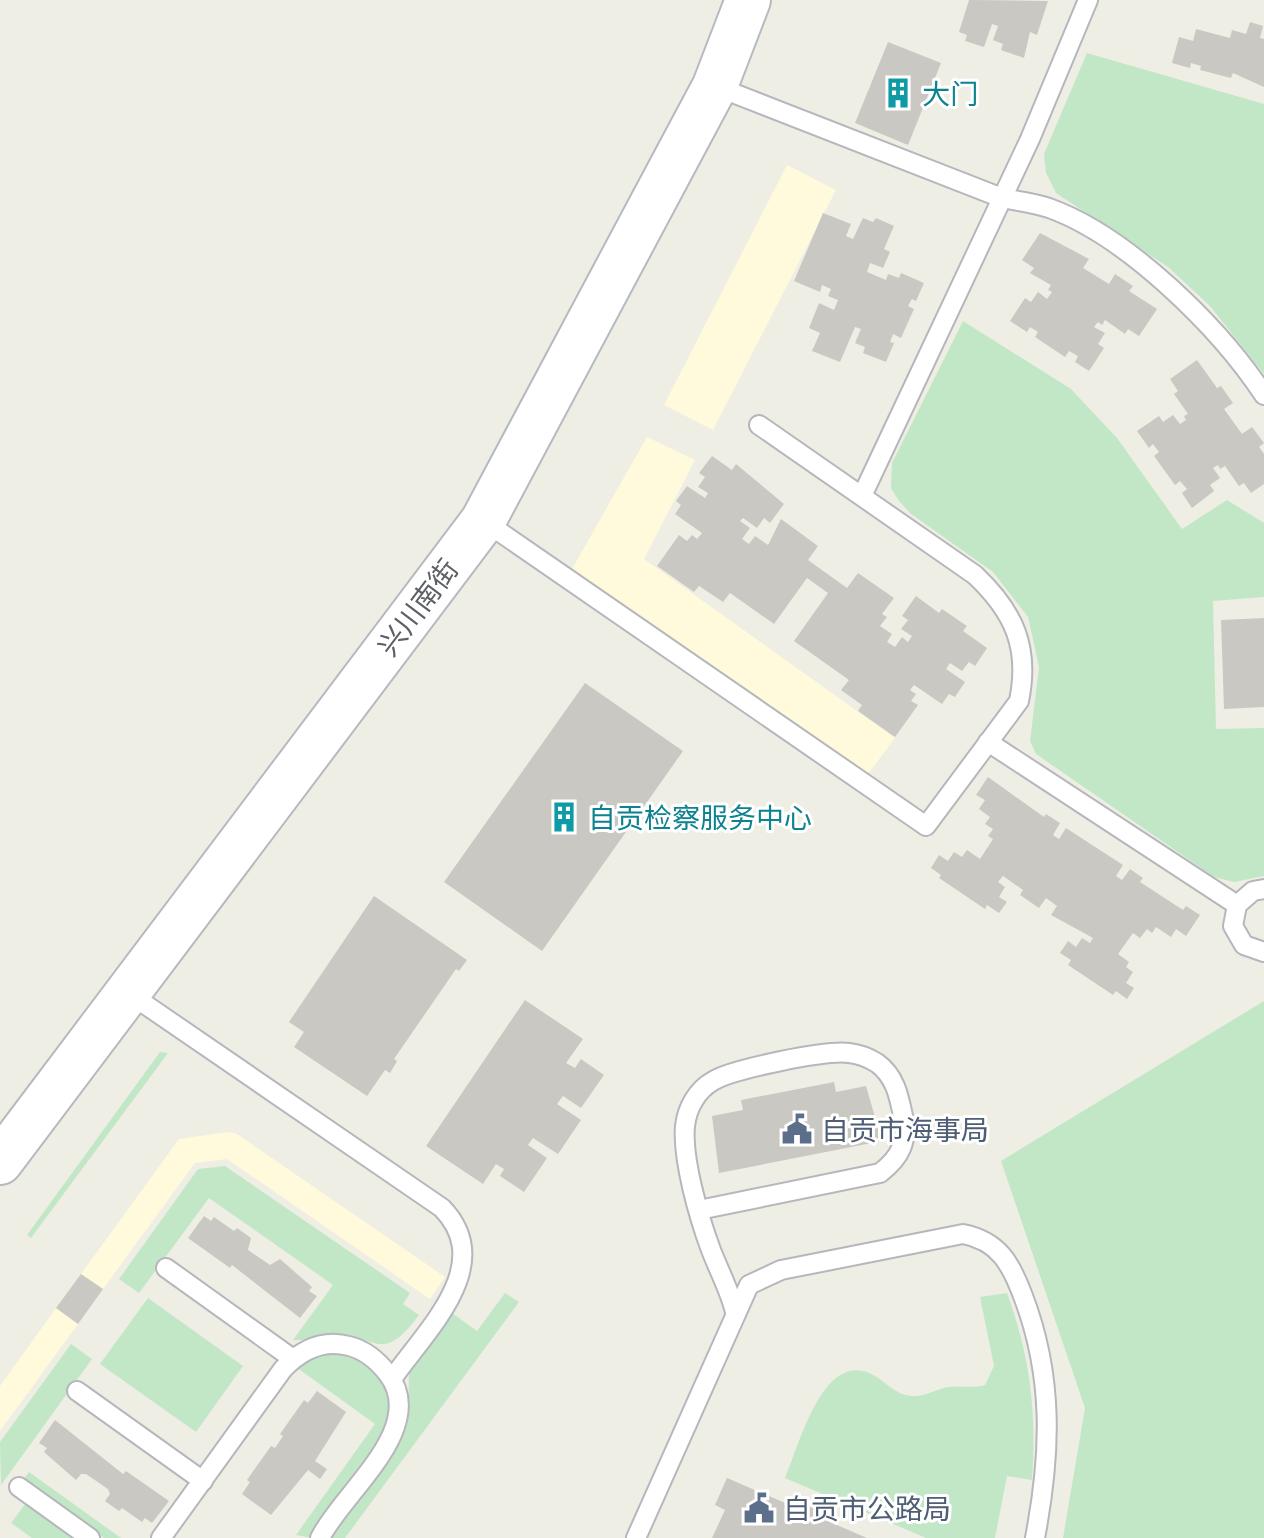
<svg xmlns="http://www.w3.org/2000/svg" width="1264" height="1538" viewBox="0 0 1264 1538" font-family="Lato,'Noto Sans SC',sans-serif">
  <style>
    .commercial { fill: #fefadb }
    .green { fill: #c2e7c6 }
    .building { fill: #cac8c2 }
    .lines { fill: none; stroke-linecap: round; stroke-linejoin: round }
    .lane-casing { stroke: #b6b7bc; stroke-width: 22 }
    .secondary-casing { stroke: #b6b9bf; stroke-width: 48 }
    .lane { stroke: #fff; stroke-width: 18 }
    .secondary { stroke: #fff; stroke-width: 44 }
    .labels { text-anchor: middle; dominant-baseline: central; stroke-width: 6; stroke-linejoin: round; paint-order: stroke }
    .culture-label { font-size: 28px; fill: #0d838f; stroke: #fff; text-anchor: start }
    .street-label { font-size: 28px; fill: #5d6066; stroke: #fff }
    .service-label { font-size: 28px; fill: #4e5e75; stroke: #fff; text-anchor: start }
  </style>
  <rect width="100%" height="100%" fill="#efeee5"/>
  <g class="commercial">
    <path d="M787,165L836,190L713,430L664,405Z"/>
    <path d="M647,437L695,460L644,559L895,738L868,774L572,569Z"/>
    <path d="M228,1132L237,1134L445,1277L430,1299L227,1159L195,1163L103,1289L81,1274L179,1139Z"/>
    <path d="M56,1308L78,1324L0,1431V1386Z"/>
  </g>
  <g class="green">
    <path d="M1087,53L1264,104V374L1210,306L1168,267L1056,193L1046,173L1044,154Z"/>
    <path d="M963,321L1071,389L1117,438L1182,529L1227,500L1264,523V597L1213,601L1216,729L1264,728V876L1234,882L1214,877L1036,754L1030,741L1039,667L1028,617L993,572L911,514L899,501L891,488L892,463Z"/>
    <path d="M1264,1001V1538H1063L1085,1408L1001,1161Z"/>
    <path d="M160,1052L168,1053L31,1238L27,1235Z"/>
    <path d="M225,1166L410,1293L403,1304L419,1315C381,1366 378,1334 331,1335C318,1335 307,1341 293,1340L333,1285L209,1198L139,1293L119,1279L198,1169Z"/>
    <path d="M505,1293L519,1302L345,1538H331L403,1436L408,1412L409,1372L449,1311L477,1331Z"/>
    <path d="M1007,1293C1030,1356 1037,1413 1032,1480L1007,1476L995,1538H926L785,1478C798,1448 820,1361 863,1371C882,1375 892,1395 912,1396C925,1397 936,1389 948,1387C962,1385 971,1389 985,1385L994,1366L980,1297Z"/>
    <path d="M148,1298L243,1366L196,1432L100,1364Z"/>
    <path d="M71,1344L92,1359L1,1485L0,1442Z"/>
    <path d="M325,1353C347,1352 365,1359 380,1377C422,1429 327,1490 312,1538L296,1535L375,1424L296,1367Z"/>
    <path d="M29,1472L121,1538H104L23,1480Z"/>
    <path d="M26,1503L74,1538H32L11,1523Z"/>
  </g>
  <g class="building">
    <path d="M969,0L1048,1L1037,35L1030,32L1024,58L1001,50L1003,44L993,40L998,26L992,24L984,47L965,41L967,35L959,32Z"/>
    <path d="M1250,22L1263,26L1260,38L1264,39V87L1233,73L1231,78L1200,70L1201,66L1191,63L1190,68L1172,63L1179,37L1193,41L1196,29L1230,38L1232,30L1246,34Z"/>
    <path d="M888,42L941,63L908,145L855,123Z"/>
    <path d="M823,213L851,224L846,236L853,239L863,218L873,222L876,218L894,226L884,249L890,252L883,268L870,263L867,272L886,280L888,274L899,278L901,273L924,283L916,301L912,299L908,306L914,309L901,338L893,334L890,342L894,343L886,362L863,353L865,347L855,343L861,329L855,327L840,362L812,351L820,333L809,328L819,303L834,310L838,300L828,296L831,289L822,285L820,292L794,281Z"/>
    <path d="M1040,233L1089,259L1083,268L1109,284L1115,274L1133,286L1129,291L1157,309L1139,336L1128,329L1125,334L1105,320L1102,325L1098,322L1094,327L1105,333L1098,344L1104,348L1089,371L1075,362L1078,356L1069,351L1065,357L1035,337L1038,332L1030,327L1027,332L1010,321L1025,298L1031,302L1038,292L1047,299L1052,292L1048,290L1051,285L1030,273L1034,268L1022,260Z"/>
    <path d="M1197,360L1217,388L1221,386L1233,403L1224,409L1242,434L1252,427L1264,443L1259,447L1264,454V484L1251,493L1244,483L1239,486L1225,466L1220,469L1218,465L1213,468L1220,478L1210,485L1214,491L1192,508L1182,493L1187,489L1180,481L1175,485L1154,456L1159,452L1153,444L1149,448L1137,431L1159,416L1163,422L1173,415L1180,424L1186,420L1184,416L1188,414L1174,394L1178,391L1170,379Z"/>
    <path d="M712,456L732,470L736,464L784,504L770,523L764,518L757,528L743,518L740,521L750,528L742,539L749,544L755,536L768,545L781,519L818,546L808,560L847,588L858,573L894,598L882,614L887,617L880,626L892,634L887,642L895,647L902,637L908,642L912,636L901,629L908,620L902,616L916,596L939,613L942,609L967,626L963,631L987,648L975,666L969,662L962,671L950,663L946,669L965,682L955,697L949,694L942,704L914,685L910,690L916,694L911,701L918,705L895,737L858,711L862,705L841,690L849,680L794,641L828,593L807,578L774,624L730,593L723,602L699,586L694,592L657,566L679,535L687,541L692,535L697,539L702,533L675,514L681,505L676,501L687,486L705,498L708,493L698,487L705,477L699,473Z"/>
    <path d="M1264,618V707L1224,709L1221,620Z"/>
    <path d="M585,683L683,751L542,951L444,882Z"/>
    <path d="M988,777L1044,817L1046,814L1060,823L1053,835L1059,839L1066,828L1123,865L1116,876L1122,880L1130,869L1143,878L1140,882L1183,910L1186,906L1200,915L1186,936L1176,929L1171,937L1156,927L1152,933L1147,929L1140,938L1133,933L1118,954L1129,962L1126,967L1133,972L1126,983L1134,988L1127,999L1116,991L1113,995L1068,965L1071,960L1060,953L1068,941L1076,947L1082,938L1090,943L1093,938L1051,915L1057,906L1046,898L1039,908L1020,895L1023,890L1003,876L998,882L1005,887L999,897L1007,902L999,913L987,905L985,909L939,878L941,875L931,868L939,855L948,861L954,852L962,857L967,850L980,859L993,839L988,836L993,829L985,824L990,817L979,809L985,800L976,795Z"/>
    <path d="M374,896L467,960L459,971L456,969L394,1059L397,1061L390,1073L385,1070L367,1096L294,1047L304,1032L289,1022Z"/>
    <path d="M525,1000L583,1039L566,1063L575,1068L581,1059L604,1075L581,1108L563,1096L557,1104L581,1120L558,1154L533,1138L528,1145L547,1158L524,1192L500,1176L504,1169L496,1164L483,1184L426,1146Z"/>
    <path d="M834,1082L836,1092L866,1086L882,1141L719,1173L712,1116L743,1110L741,1100Z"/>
    <path d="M204,1216L211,1221L214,1217L234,1231L237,1228L251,1238L248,1250L270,1265L280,1259L312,1287L309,1291L317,1296L300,1318L232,1265L230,1268L188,1238Z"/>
    <path d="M81,1274L103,1289L78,1324L56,1308Z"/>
    <path d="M317,1391L346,1412L315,1461L327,1469L320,1479L308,1470L271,1515L242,1494L250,1482L247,1480L271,1446L275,1448L283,1436L280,1434L304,1400L308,1403Z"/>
    <path d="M55,1420L123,1474L126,1471L169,1501L152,1523L145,1518L142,1522L122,1508L119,1511L105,1501L110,1494L108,1489L86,1474H81L76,1480L44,1452L47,1448L39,1443Z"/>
    <path d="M727,1478L799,1509L802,1500L819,1507L816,1516L867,1538H712L725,1510L715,1505Z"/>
  </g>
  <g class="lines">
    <g class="lane-casing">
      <g id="lane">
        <path d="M715,86L1002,198C1017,201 1034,203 1049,208C1127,236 1219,327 1264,395"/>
        <path d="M862,496L1030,139L1088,0"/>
        <path d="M484,521L926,826L1019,701C1030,647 1014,612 975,575L759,425"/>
        <path d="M988,742L1237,905"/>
        <path d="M1264,889L1253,891L1237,905L1233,926L1244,945L1264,952"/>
        <path d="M127,992L442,1208C497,1265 427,1329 392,1379"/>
        <path d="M699,1210L880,1173C901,1157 908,1141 903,1116C899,1096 895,1076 877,1063C869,1058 858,1054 849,1053C826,1050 732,1069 713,1081C697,1090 687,1108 685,1126C682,1159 699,1218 711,1250C719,1271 730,1291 735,1312"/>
        <path d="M166,1268L293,1359"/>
        <path d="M77,1391L203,1481"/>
        <path d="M19,1487L90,1538"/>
        <path d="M161,1538L283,1369C301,1350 323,1339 349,1346C365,1350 378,1361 388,1374C429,1428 343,1492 320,1538"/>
        <path d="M636,1538L749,1285L781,1270L963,1234C999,1241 1011,1264 1023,1296C1054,1377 1051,1454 1035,1538"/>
      </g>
    </g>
    <g class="secondary-casing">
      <path id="secondary" d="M0,1162L483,521L715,86L748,0"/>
    </g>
    <use href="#lane" class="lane"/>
    <use href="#secondary" class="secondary"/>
  </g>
  <defs>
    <g id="building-bare" transform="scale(2.4)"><path d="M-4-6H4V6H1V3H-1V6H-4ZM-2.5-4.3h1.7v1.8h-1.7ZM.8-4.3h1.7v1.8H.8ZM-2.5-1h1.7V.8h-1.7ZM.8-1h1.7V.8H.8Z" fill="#0f9aa8" stroke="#fff" stroke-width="2.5" paint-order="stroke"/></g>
    <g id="civic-bare" transform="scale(2.4)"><path d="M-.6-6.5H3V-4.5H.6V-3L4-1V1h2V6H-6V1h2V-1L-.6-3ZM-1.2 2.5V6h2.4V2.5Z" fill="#5c6f8a" stroke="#fff" stroke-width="2.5" paint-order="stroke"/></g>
  </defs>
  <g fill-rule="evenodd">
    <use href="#building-bare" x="898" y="93"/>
    <use href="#building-bare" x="564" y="817"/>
    <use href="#civic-bare" x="797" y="1129"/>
    <use href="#civic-bare" x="759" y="1508"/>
  </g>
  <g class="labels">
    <g class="culture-label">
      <text x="922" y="93">大门</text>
      <text x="588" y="817">自贡检察服务中心</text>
    </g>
    <g class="street-label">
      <text transform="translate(417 607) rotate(-53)">兴川南街</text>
    </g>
    <g class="service-label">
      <text x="821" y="1129">自贡市海事局</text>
      <text x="783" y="1508">自贡市公路局</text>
    </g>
  </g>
</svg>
